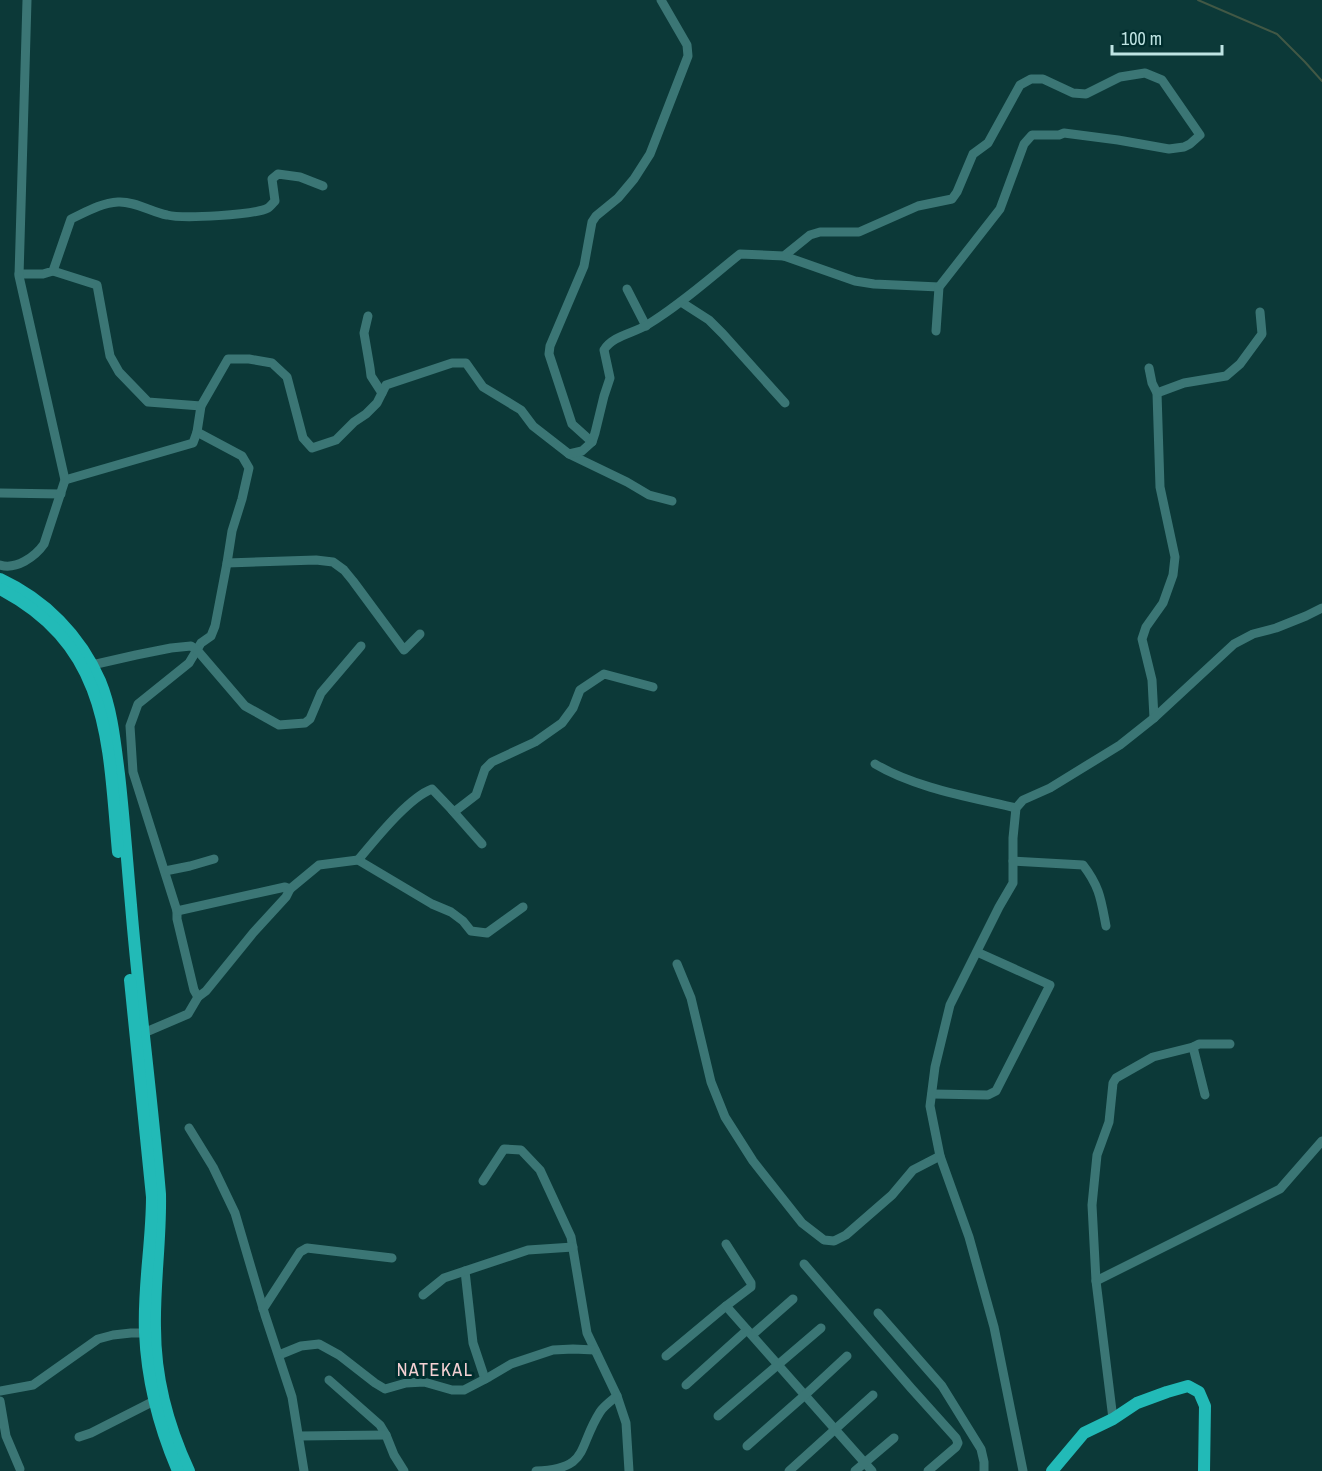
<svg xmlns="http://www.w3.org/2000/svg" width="1322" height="1471" viewBox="0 0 1322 1471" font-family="'Archivo Narrow',sans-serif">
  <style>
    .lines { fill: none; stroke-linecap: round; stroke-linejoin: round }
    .stream { stroke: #425845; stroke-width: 2 }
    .minor { stroke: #3b7675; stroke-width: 9 }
    .major { stroke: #22bab7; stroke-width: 12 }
    .labels { text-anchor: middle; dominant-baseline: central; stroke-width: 6; stroke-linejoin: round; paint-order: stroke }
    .quarter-label { font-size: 18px; letter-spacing: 1.5px; fill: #f4d0d3; stroke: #002e2e }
  </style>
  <rect width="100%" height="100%" fill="#0c3938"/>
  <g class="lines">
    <path class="stream" d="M1198,0L1277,34L1305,62L1322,81"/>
    <g class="minor">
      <path d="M784,256L855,281L874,284L939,287"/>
      <path d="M53,271L97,285L110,356L119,372L148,402L201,406"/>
      <path d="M19,274H43L53,271L71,219C86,212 101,203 118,202C135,201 151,212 167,215C183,219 255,215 268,208C270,207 273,203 275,201L272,179L278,174L300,177L323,186"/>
      <path d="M627,289L646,326"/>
      <path d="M681,302L709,320L723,334L785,403"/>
      <path d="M368,316L364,333L370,368L371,376L382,393"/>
      <path d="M1149,368L1152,383L1157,393L1160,487L1175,557L1173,575L1163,603L1146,627L1142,639L1152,680L1154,718"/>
      <path d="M1157,393L1184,383L1226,376L1240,364L1262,334L1260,312"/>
      <path d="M197,432L242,456L249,468L242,499L232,531L227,563L215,626L211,636L201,643L189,663L138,704L130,726L133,772L177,911V919L194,990L198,997"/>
      <path d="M592,442L572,424L549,354L550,346L584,266L592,222L596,216L618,198L634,179L650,154L688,56L687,45L661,0"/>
      <path d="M569,454L627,482L649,495L672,501"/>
      <path d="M65,480L193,443L197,432L201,406L228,359H249L272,363L287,377L303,438L312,448L336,440L354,422L366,414L377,403L386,385L452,363H466L483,387L521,410L533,426L569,454L582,451L592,442L595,433L604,396L610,378L604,350C612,336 634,333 647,325C680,305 710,278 740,254L784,256L810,235L820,232H859L918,206L952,199L957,192L973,154L988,143L1020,85L1031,79H1043L1073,93L1086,94L1120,77L1145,73L1162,80L1200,135L1190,144L1184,147L1169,149L1118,140L1064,133L1059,135H1032L1024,144L1000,209L939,287L936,331"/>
      <path d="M0,493L61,494"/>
      <path d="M227,563L316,560L333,562L344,570L353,581L404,650L420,634"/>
      <path d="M0,565C16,570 35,557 44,544L65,480L19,276L27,0"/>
      <path d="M92,665L136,655L171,648L191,646L197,650L245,706L279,725L305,723L310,719L321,693L361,646"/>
      <path d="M875,764C915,788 970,797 1016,808"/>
      <path d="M452,810L482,844"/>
      <path d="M358,860C375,840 408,798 432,789L454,812L476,795L485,769L492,762L535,742L562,723L573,708L580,690L604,674L653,687"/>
      <path d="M1013,861L1083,865C1100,887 1101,900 1106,926"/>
      <path d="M165,871L190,866L214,859"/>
      <path d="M177,911L285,887L290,889"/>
      <path d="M677,964L691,998L711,1082L725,1117L753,1161L802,1223L824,1240L834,1241L846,1235L892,1195L913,1170L940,1156"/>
      <path d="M139,1035L188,1014L198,997L206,991L253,933L286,897L290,889L319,865L358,860L432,904L451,912L463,921L471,931L487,933L523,907"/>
      <path d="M1193,1047L1205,1095"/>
      <path d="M932,1094L988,1095L996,1091L1050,985L977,952"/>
      <path d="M189,1128L213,1167L235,1213L265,1315L292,1397L304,1471"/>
      <path d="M483,1181L504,1149L521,1150L540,1170L571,1237L587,1333L617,1396L626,1423L629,1471"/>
      <path d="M804,1264L911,1388L956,1438L958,1443L956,1447L928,1471"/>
      <path d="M465,1271L473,1343L485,1379"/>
      <path d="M1096,1281L1280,1189L1322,1141"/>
      <path d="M423,1295L444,1278L528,1250L573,1247"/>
      <path d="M726,1306L872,1471"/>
      <path d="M263,1309L300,1252L307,1248L392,1258"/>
      <path d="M878,1313L942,1386L981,1449L984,1462V1471"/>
      <path d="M752,1335L793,1299"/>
      <path d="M279,1355L301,1346L319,1344L339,1355L375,1383L385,1389L406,1383L424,1382L452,1390H464L489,1377L511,1364L553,1350L573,1349L595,1350"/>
      <path d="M666,1356L726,1306L751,1287V1283L726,1244"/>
      <path d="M329,1380L380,1425L386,1435L394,1455L404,1471"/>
      <path d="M686,1385L747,1330"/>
      <path d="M0,1391L33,1385L98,1339L113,1335L131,1333H145L150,1335"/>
      <path d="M0,1401L6,1436L20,1469"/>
      <path d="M718,1416L821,1328"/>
      <path d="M1113,1419L1096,1281L1092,1205L1097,1155L1109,1122L1113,1083L1116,1078L1153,1057L1193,1047L1199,1044H1230"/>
      <path d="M299,1436L386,1435"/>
      <path d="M79,1437L91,1433L154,1401"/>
      <path d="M747,1446L805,1395L847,1356"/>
      <path d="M536,1471C590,1469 577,1448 600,1412C604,1406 611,1401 617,1396"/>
      <path d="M789,1471L873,1395"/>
      <path d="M855,1471L894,1438"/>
      <path d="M1023,1471L994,1327L969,1237L940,1156L930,1106L935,1067L950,1005L999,907L1013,883V838L1016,808L1023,800L1050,788L1120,745L1154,718L1234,644L1253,634L1276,628L1306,616L1322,608"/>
    </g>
    <g class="major">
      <path d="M0,579C45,600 80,635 100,681C112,710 115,743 119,774C124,818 127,861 131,905C139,1002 152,1098 160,1194C161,1239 154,1284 155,1328C155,1378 168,1426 189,1471"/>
      <path d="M0,589C111,647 108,743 118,852"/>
      <path d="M130,980L152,1197C152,1242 143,1287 145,1332C147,1380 159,1427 178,1471"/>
      <path d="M1052,1471L1084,1433L1113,1419L1137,1403L1167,1392L1188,1386L1199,1392L1205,1406L1204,1471"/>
    </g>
  </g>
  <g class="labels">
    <g class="quarter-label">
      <text x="435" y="1369">NATEKAL</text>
    </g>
  </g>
  <path d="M1112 45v9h110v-9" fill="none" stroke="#bfe4e3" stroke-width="3"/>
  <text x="1121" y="45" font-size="18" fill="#bfe4e3" stroke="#002e2e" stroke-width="4.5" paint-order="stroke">100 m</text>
</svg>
